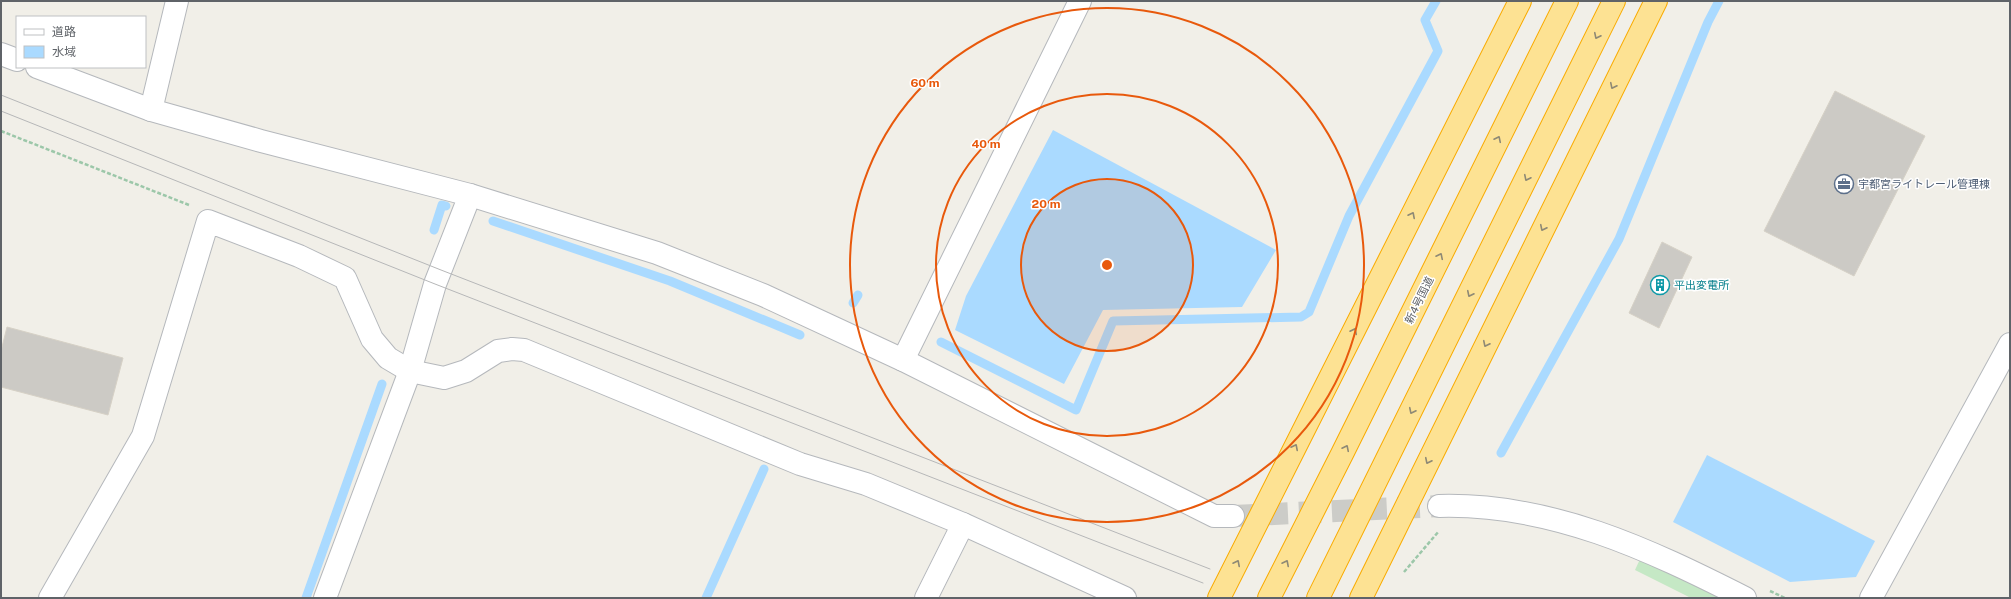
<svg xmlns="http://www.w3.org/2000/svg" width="2011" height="599" viewBox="0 0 2011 599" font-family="'Public Sans','Noto Sans JP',sans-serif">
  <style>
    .green { fill: #c5e8c5 }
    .water { fill: #aadaff }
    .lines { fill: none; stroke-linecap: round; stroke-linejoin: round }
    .stream { stroke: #aadaff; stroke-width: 9 }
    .building { fill: #cccac5; stroke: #d6d1c6 }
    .minor-tunnel { stroke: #ccccc8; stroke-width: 22; stroke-dasharray: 22 11; stroke-linecap: butt }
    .minor-casing { stroke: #b5b8bc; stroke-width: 24 }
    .highway-casing { stroke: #f9ab00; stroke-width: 24 }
    .path { stroke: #9cc7a9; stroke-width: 2.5; stroke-dasharray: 4 2; stroke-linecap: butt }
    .minor { stroke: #fff; stroke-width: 22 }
    .highway { stroke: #fde293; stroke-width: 22 }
    .tram { stroke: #b6b7b8; stroke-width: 1 }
    .oneway { stroke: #8e8975 }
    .ring { fill: none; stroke: #e8590c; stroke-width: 2 }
    .labels { text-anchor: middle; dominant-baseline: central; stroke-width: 3; stroke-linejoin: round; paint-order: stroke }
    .service-label { font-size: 11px; fill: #4e5e75; stroke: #fff; text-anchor: start }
    .culture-label { font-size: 11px; fill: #0d838f; stroke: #fff; text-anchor: start }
    .street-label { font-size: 11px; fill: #5f6368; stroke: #fff }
    .centre { fill: #e8590c; stroke: #fff; stroke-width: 2 }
    .ring-label { font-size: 12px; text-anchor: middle; font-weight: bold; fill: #e8590c; stroke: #fff; stroke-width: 3; stroke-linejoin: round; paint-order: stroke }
  </style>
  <rect width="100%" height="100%" fill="#f1efe8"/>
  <path class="green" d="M1641,557L1727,598H1691L1635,570Z"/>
  <g class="water">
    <path d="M1053,130L1276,250L1242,307L1103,310L1064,384L955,330L966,296Z"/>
    <path d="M1707,455L1875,541L1856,577L1790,582L1673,522Z"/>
  </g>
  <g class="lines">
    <g class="stream">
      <path d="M493,221L670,281L800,335"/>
      <path d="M434,230L442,205L446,206"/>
      <path d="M853,303L858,295"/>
      <path d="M941,342L1076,410L1113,321L1301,317L1309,312L1349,216L1438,51L1425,20L1436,1"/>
      <path d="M1501,453L1619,239L1708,22L1719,1"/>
      <path d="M306,598L382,384"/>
      <path d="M706,598L764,469"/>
    </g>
  </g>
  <g class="building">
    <path d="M1835,91L1925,136L1854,276L1764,231Z"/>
    <path d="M1662,242L1692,257L1659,328L1629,313Z"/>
    <path d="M7,327L123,358L108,415L1,387V351Z"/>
  </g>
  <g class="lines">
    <path class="minor-tunnel" d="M1233,516L1439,506"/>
    <g class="minor-casing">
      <g id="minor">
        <path d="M1,54L17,60"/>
        <path d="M37,67L151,110L261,141L470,195L657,253L763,295L903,360L1214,516H1233"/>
        <path d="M151,110L177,1"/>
        <path d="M903,360L1080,1"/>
        <path d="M1439,506C1551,503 1648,549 1745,598"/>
        <path d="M50,598L143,436L208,221L299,256L345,278L372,339L388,358L410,371L444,378L466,371L498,351L512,349L524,350L800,464L866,484L963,524L1125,598"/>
        <path d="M325,598L410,371L435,284L470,195"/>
        <path d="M926,598L963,524"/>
        <path d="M1871,598L2010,344"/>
      </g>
    </g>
    <g class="highway-casing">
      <g id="highway">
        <path d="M1219,598L1520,1"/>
        <path d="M1269,598L1342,454L1567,1"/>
        <path d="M1318,598L1614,1"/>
        <path d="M1361,598L1656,1"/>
      </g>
    </g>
    <g class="path">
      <path d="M1,131L189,205"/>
      <path d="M1404,572L1439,531"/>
      <path d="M1770,591L1785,598"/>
    </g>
    <use href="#minor" class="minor"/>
    <use href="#highway" class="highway"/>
    <g class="tram">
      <path d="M1,95L441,270L1210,569"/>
      <path d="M1,111L435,284L1203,583"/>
    </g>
  </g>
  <defs><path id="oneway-chevron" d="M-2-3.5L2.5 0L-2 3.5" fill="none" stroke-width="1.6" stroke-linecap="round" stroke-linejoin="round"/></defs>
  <g class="oneway">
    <use href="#oneway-chevron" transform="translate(1597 36) rotate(116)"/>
    <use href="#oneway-chevron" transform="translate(1613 86) rotate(116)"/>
    <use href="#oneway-chevron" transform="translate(1498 139) rotate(-64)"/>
    <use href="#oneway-chevron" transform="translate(1527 178) rotate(116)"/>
    <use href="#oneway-chevron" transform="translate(1412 215) rotate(-63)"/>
    <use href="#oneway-chevron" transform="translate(1543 228) rotate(116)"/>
    <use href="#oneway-chevron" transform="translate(1440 256) rotate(-64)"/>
    <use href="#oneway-chevron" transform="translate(1470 294) rotate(116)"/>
    <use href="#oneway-chevron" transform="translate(1354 331) rotate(-63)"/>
    <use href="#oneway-chevron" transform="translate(1486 344) rotate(116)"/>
    <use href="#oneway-chevron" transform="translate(1412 411) rotate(116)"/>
    <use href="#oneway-chevron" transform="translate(1295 447) rotate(-63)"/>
    <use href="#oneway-chevron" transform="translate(1346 448) rotate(-64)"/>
    <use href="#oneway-chevron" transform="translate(1428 461) rotate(116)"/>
    <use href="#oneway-chevron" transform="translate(1237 563) rotate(-63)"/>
    <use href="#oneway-chevron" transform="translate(1286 563) rotate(-63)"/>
  </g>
  <circle cx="1107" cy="265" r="86" fill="#e8590c" fill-opacity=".12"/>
  <g class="ring">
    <circle cx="1107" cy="265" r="86"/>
    <circle cx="1107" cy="265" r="171"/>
    <circle cx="1107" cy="265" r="257"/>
  </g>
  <defs>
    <g id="office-ring" transform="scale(1)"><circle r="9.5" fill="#fff" stroke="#5c6f8a" stroke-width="1.5"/><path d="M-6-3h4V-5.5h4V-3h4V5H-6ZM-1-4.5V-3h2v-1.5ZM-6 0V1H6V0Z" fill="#5c6f8a"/></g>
    <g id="building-ring" transform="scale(1)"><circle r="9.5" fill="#fff" stroke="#0f9aa8" stroke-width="1.5"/><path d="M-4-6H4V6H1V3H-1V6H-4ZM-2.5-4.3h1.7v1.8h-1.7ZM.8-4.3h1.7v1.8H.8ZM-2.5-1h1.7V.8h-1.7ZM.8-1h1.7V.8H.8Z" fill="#0f9aa8"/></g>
  </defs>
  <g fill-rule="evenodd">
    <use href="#office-ring" x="1844" y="184"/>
    <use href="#building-ring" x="1660" y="285"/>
  </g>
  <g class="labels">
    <g class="service-label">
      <text x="1858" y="184">宇都宮ライトレール管理棟</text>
    </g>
    <g class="culture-label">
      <text x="1674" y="285">平出変電所</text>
    </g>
    <g class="street-label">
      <text transform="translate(1419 300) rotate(-64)">新4号国道</text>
    </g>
  </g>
  <circle cx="1107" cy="265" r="6" class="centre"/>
  <g class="ring-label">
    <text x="925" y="87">60 m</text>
    <text x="986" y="148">40 m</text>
    <text x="1046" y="208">20 m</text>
  </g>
  <rect width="2011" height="599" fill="none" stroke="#5f6368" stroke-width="4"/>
  <rect x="16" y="16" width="130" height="52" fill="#ffffff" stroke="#bfc1c3"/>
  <rect x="24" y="29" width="20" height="6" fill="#ffffff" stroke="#bfc1c3"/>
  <text x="52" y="36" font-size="12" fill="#5f6368">道路</text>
  <rect x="24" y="46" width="20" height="12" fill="#aadaff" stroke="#bfc1c3"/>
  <text x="52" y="56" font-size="12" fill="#5f6368">水域</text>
</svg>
